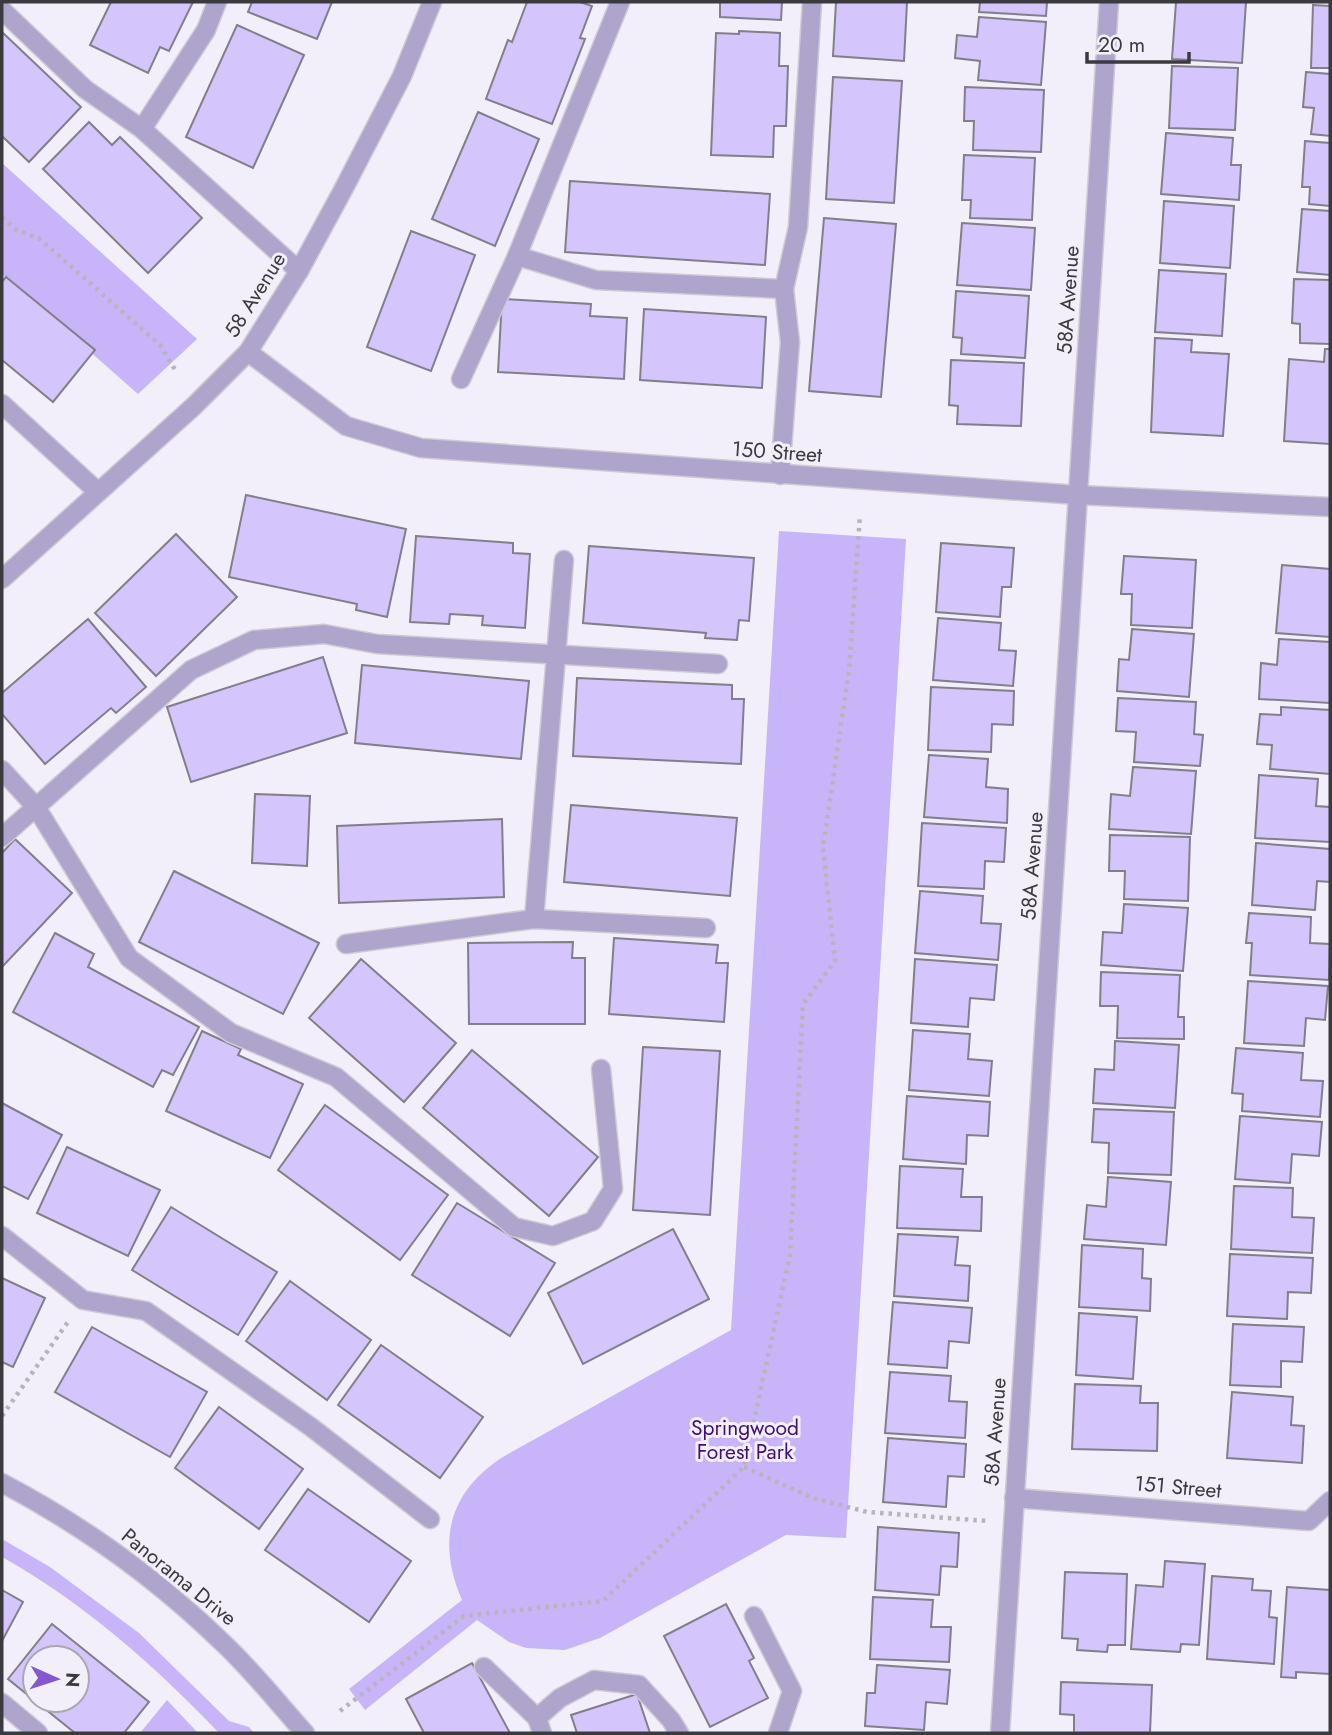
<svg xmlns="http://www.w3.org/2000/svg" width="1332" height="1735" viewBox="0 0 1332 1735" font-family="Jost,sans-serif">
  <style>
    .green { fill: #c8b4f9 }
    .building { fill: #d4c5fc; stroke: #827f8a; stroke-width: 2; fill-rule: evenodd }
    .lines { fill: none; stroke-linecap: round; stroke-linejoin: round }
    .service-casing { stroke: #cdcbd5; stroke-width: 21 }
    .minor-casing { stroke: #cdcbd5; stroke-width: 21 }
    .tertiary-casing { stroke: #cdcbd5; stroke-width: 21 }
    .path { stroke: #b7b4bd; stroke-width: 4.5; stroke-dasharray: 3.5 5; stroke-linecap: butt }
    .service { stroke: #afa4cc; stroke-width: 18 }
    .minor { stroke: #afa4cc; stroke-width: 18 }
    .tertiary { stroke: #afa4cc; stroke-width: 18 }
    .labels { text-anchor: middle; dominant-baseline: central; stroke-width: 6; stroke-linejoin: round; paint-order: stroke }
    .street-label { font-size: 21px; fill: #3b3a3f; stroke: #f2effa }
    .park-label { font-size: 21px; fill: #400f78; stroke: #f2effa }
  </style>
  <rect width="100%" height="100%" fill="#f2effa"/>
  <g class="green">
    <path d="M2,163L197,339L138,394L2,274Z"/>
    <path d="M779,531L906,539L846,1538L786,1535L600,1638L565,1650L526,1648L509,1642L477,1620L365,1710L349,1689L462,1600C437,1542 448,1494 501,1458L731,1330Z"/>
    <path d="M2,1539L50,1567L139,1633L229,1721L249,1727L254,1733H219C154,1665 84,1603 2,1557Z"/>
    <path d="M167,1700L198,1733H140Z"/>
  </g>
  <g class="building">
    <path d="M111,2H193L169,51L160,47L148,73L90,45Z"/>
    <path d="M252,2H332L317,39L248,12Z"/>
    <path d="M527,2H580L592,6L580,38L585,39L552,124L486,99L508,40L512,42Z"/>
    <path d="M720,2H782L781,20L720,17Z"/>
    <path d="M836,2H907L904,61L833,56Z"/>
    <path d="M980,2H1047L1046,16L979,12Z"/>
    <path d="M1176,2H1246L1242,63L1172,59Z"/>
    <path d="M1313,5L1330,6V68H1311Z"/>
    <path d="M979,17L1046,22L1041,85L978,80L980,61L955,58L957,35L977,37Z"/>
    <path d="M237,25L304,55L253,168L186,137Z"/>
    <path d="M739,31L780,33L779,66H788L786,126H774L773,157L711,155L716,33L739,34Z"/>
    <path d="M2,32L81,107L29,162L2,136Z"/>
    <path d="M1172,66L1238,68L1235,130L1169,128Z"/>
    <path d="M1306,72L1330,74V136L1311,134L1314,108L1303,107Z"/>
    <path d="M833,77L902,81L894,203L826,199Z"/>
    <path d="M965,87L1044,90L1041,152L973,150L974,121H964Z"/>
    <path d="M478,112L539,139L495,246L432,219Z"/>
    <path d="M89,122L112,145L120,137L202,218L148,273L43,169Z"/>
    <path d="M1166,133L1233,138L1231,165H1241L1239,200L1161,194Z"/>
    <path d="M1305,141L1330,143V206L1309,204L1310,187H1302Z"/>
    <path d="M964,155L1035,158L1032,220L970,218L971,200H962Z"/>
    <path d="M570,181L770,194L765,265L565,252Z"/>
    <path d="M1164,201L1234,206L1230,268L1160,263Z"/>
    <path d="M1302,209L1330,211V275L1297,272Z"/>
    <path d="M824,218L896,224L881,397L809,391Z"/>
    <path d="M962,223L1035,228L1031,290L957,285Z"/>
    <path d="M411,231L475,255L431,371L367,347Z"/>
    <path d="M1159,270L1226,274L1222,336L1155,332Z"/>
    <path d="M6,277L95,350L53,402L2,360V282Z"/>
    <path d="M1294,279L1330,280V344L1300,343V324L1292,323Z"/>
    <path d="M956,291L1029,296L1025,358L961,354L962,338L953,337Z"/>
    <path d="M502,299L591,304L590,316L627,318L624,379L498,372Z"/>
    <path d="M644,309L766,317L762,388L640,380Z"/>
    <path d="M1155,338L1192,340L1191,352L1229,354L1223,436L1151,432Z"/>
    <path d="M1325,349H1330V444L1284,441L1289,359L1324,362Z"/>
    <path d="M951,360L1024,363L1021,426L957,424L958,406L949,405Z"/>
    <path d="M246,495L406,529L387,617L356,610L357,604L229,577Z"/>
    <path d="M176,534L237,597L156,676L95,613Z"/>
    <path d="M416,536L513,543V553L530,554L525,628L482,625L483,616L450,614L449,624L410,622Z"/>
    <path d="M941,543L1014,548L1011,587H1002L1000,617L936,612Z"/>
    <path d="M589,546L754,558L749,621L739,620L737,640L705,638L706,633L583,623Z"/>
    <path d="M1124,556L1196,560L1192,628L1131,625L1132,594H1121Z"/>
    <path d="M1282,565L1330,569V637L1276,633Z"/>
    <path d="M938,618L1001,623L999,650L1016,651L1013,686L933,680Z"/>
    <path d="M88,619L146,687L116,713L111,708L45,764L2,714V693Z"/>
    <path d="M1132,629L1194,634L1189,697L1117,691L1119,659L1129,660Z"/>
    <path d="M1279,639L1330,642V703L1259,699L1261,663L1277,665Z"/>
    <path d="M323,657L347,733L191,782L167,707Z"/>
    <path d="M362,665L529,681L521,759L355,743Z"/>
    <path d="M577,678L732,685V699H744L741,764L573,756Z"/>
    <path d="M931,687L1014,691L1013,725L992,724L991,752L928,750Z"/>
    <path d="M1118,698L1196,702L1194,734L1203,735L1200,766L1134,762L1136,732L1116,731Z"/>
    <path d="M1281,707L1330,710V774L1270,769L1272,745L1257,744L1260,714L1281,715Z"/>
    <path d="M929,755L988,759L986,787L1008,789L1007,823L924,817Z"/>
    <path d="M1133,767L1196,771L1191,834L1109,829L1111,794L1130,796Z"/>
    <path d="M1259,775L1318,779L1316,806L1330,807V842L1255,838Z"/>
    <path d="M255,794L310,796L307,866L252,863Z"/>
    <path d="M571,805L737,818L730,896L564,882Z"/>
    <path d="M502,819L504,897L339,903L337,826Z"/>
    <path d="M922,823L1006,828L1004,862L985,861L984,889L918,886Z"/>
    <path d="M1110,835L1190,837L1188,901L1124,899L1125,871H1109Z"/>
    <path d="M15,839L72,893L2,967V853Z"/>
    <path d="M1256,843L1330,849V882L1317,881L1315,910L1252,905Z"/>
    <path d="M174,871L319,943L283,1014L139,942Z"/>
    <path d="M920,891L983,896L981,923L1001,924L998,960L915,953Z"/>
    <path d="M1124,904L1188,908L1183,971L1101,965L1103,932L1122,933Z"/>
    <path d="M1249,913L1311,917L1310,943L1330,944L1329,980L1250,975L1252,943H1246Z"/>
    <path d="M55,933L94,954L88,967L199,1027L173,1075L162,1070L153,1087L13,1012Z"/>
    <path d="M614,938L718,945L716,963H728L724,1022L609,1014Z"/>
    <path d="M573,942L572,958H585V1024H469L468,943Z"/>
    <path d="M361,959L456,1043L404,1102L309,1018Z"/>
    <path d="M915,959L997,965L994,1000L970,998L968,1027L911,1023Z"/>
    <path d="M1101,972L1180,975L1178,1017H1184V1039L1117,1038L1118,1006H1100Z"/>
    <path d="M1248,981L1328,986L1325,1020L1306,1018L1304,1046L1244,1043Z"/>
    <path d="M913,1030L970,1034L968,1059L992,1061L989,1096L909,1090Z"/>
    <path d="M202,1031L241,1049L238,1055L303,1084L270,1158L166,1111Z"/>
    <path d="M1115,1041L1179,1045L1175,1108L1093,1103L1095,1069L1114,1070Z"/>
    <path d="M643,1047L720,1051L710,1215L633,1210Z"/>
    <path d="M1236,1048L1303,1053L1301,1080L1323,1081L1320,1117L1242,1111L1243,1094L1232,1093Z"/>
    <path d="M472,1050L598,1157L549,1216L423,1108Z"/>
    <path d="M907,1096L990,1102L988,1136L967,1135L966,1164L903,1159Z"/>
    <path d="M2,1103L62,1135L28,1199L2,1186Z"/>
    <path d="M325,1105L448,1195L400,1260L278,1170Z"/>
    <path d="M1094,1109L1174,1112L1171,1175L1108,1173L1109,1143L1092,1142Z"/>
    <path d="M1240,1116L1322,1122L1319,1156L1292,1154L1290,1183L1235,1179Z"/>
    <path d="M67,1147L160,1190L128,1256L37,1213Z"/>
    <path d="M900,1166L963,1169L961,1197H982L981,1231L897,1228Z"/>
    <path d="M1108,1177L1171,1182L1166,1245L1084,1239L1087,1205L1106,1207Z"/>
    <path d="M1234,1186L1293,1188L1292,1217L1314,1218L1312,1253L1231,1249Z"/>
    <path d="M457,1203L555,1263L510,1336L412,1275Z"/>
    <path d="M171,1207L277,1272L238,1335L132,1270Z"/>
    <path d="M673,1229L709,1299L583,1364L548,1293Z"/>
    <path d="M898,1234L958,1237L955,1265L970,1266L968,1301L894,1296Z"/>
    <path d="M1082,1245L1143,1249L1142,1278L1151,1279L1150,1311L1079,1307Z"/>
    <path d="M1230,1254L1313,1258L1311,1293L1288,1292L1287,1319L1227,1316Z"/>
    <path d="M2,1278L45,1298L13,1367L2,1362Z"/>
    <path d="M290,1281L371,1340L327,1400L246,1341Z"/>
    <path d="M893,1302L972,1308L969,1343L949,1341L947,1368L888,1364Z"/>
    <path d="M1079,1313L1137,1317L1133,1379L1076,1375Z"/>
    <path d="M1233,1324L1304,1327L1302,1362L1281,1361V1387L1230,1385Z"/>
    <path d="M92,1327L207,1392L170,1457L55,1392Z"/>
    <path d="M381,1345L483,1417L440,1478L338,1405Z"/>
    <path d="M890,1372L951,1376L949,1401L967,1402L965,1438L885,1433Z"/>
    <path d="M1075,1384L1141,1386L1140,1403H1158L1157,1451L1072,1449Z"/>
    <path d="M1232,1392L1293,1397L1291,1425L1304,1426L1302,1463L1227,1458Z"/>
    <path d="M219,1407L303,1469L259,1529L175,1468Z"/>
    <path d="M888,1438L966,1444L964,1477L948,1476L946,1507L883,1502Z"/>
    <path d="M308,1489L411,1561L369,1622L265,1550Z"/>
    <path d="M878,1527L959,1533L957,1567L941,1566L939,1595L875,1590Z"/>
    <path d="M1165,1561L1205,1564L1199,1645L1181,1644L1180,1652L1131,1649L1136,1585L1163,1587Z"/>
    <path d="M1065,1572L1127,1574L1125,1645H1108L1107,1652L1077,1650L1078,1639L1062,1638Z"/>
    <path d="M1212,1576L1253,1579L1252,1590L1271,1591L1269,1617L1277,1618L1274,1664L1207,1659Z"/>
    <path d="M1287,1587L1330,1590V1674L1296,1672V1678L1281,1677Z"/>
    <path d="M2,1590L23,1602L2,1641Z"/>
    <path d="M873,1597L933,1600L931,1627H951L949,1662L870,1659Z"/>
    <path d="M726,1604L754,1658L749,1661L768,1698L710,1727L664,1636Z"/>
    <path d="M52,1624L149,1702L124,1733H75L8,1679ZM35,1658H77V1700H35Z"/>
    <path d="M472,1663L510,1733H424L406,1699Z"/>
    <path d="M877,1665L950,1670L947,1704L926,1702L924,1730L865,1726L867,1693H875Z"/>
    <path d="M1061,1682L1152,1685L1150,1733H1074V1715L1060,1714Z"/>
    <path d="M637,1694L650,1733H577L571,1715Z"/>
  </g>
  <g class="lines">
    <g class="service-casing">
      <g id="service">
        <path d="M2,10L85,89L142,129L299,271"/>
        <path d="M142,129L206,30L217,2"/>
        <path d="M517,256L596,280L784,289"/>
        <path d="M461,379L517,256L620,2"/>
        <path d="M2,404L98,492"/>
        <path d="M780,475L790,342L784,289L798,227L812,2"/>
        <path d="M2,770L36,807L191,670L254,640L324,634L377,644L718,664"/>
        <path d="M2,837L36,807L129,958L231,1033L336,1077L514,1227L553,1236L593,1221L613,1189L601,1069"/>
        <path d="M534,919L564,560"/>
        <path d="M346,944L534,919L706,928"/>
        <path d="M2,1236L83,1300L146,1311L311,1427L430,1519"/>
        <path d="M754,1616L792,1691L778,1733"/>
        <path d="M484,1667L537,1718L542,1733"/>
        <path d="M2,1703L38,1733"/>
        <path d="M537,1718L560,1698L594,1680L639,1685L671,1720L679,1733"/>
      </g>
    </g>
    <g class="minor-casing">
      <g id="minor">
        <path d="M248,352L346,426L421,448L1078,495L1330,507"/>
        <path d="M1014,1498L1309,1521L1330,1501"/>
        <path d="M1000,1733L1109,2"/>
      </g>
    </g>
    <g class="tertiary-casing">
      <g id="tertiary">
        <path d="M2,579L194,406L248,352L299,271L343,190L402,76L432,2"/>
        <path d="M2,1483C82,1525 157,1579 222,1642C252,1670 278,1703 305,1733"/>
      </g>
    </g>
    <g class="path">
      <path d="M2,217L15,229L40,239L160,345L177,373"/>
      <path d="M2,1416L70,1319"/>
      <path d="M744,1467L813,1498L867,1512L988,1521"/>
      <path d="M340,1711L464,1616L603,1601L744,1467L790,1255L803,1004L835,961L823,847L849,671L860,515"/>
    </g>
    <use href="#service" class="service"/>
    <use href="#minor" class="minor"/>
    <use href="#tertiary" class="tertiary"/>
  </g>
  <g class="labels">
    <g class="street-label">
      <text transform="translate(255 295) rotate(-58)">58 Avenue</text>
      <text transform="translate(1068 300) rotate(-86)">58A Avenue</text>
      <text transform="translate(777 452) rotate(4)">150 Street</text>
      <text transform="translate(1032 866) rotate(-86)">58A Avenue</text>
      <text transform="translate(995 1432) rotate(-86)">58A Avenue</text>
      <text transform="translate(1178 1487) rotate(5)">151 Street</text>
      <text transform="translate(179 1577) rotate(39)">Panorama Drive</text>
    </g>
    <g class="park-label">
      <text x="745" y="1428">Springwood<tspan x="745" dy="24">Forest Park</tspan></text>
    </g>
  </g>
  <rect width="1332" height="1735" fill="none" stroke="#3b3a3f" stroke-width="7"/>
  <g transform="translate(56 1679) rotate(93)"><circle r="33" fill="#f2effa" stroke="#a9a7af" stroke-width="2"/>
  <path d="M0-5L12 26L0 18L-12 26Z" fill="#8457d0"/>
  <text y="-10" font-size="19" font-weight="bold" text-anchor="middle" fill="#3b3a3f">N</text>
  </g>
  <path d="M1087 52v10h102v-10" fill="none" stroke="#3b3a3f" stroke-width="3.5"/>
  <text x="1098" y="52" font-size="21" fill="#3b3a3f" stroke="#f2effa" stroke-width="5" paint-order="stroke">20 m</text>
</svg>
